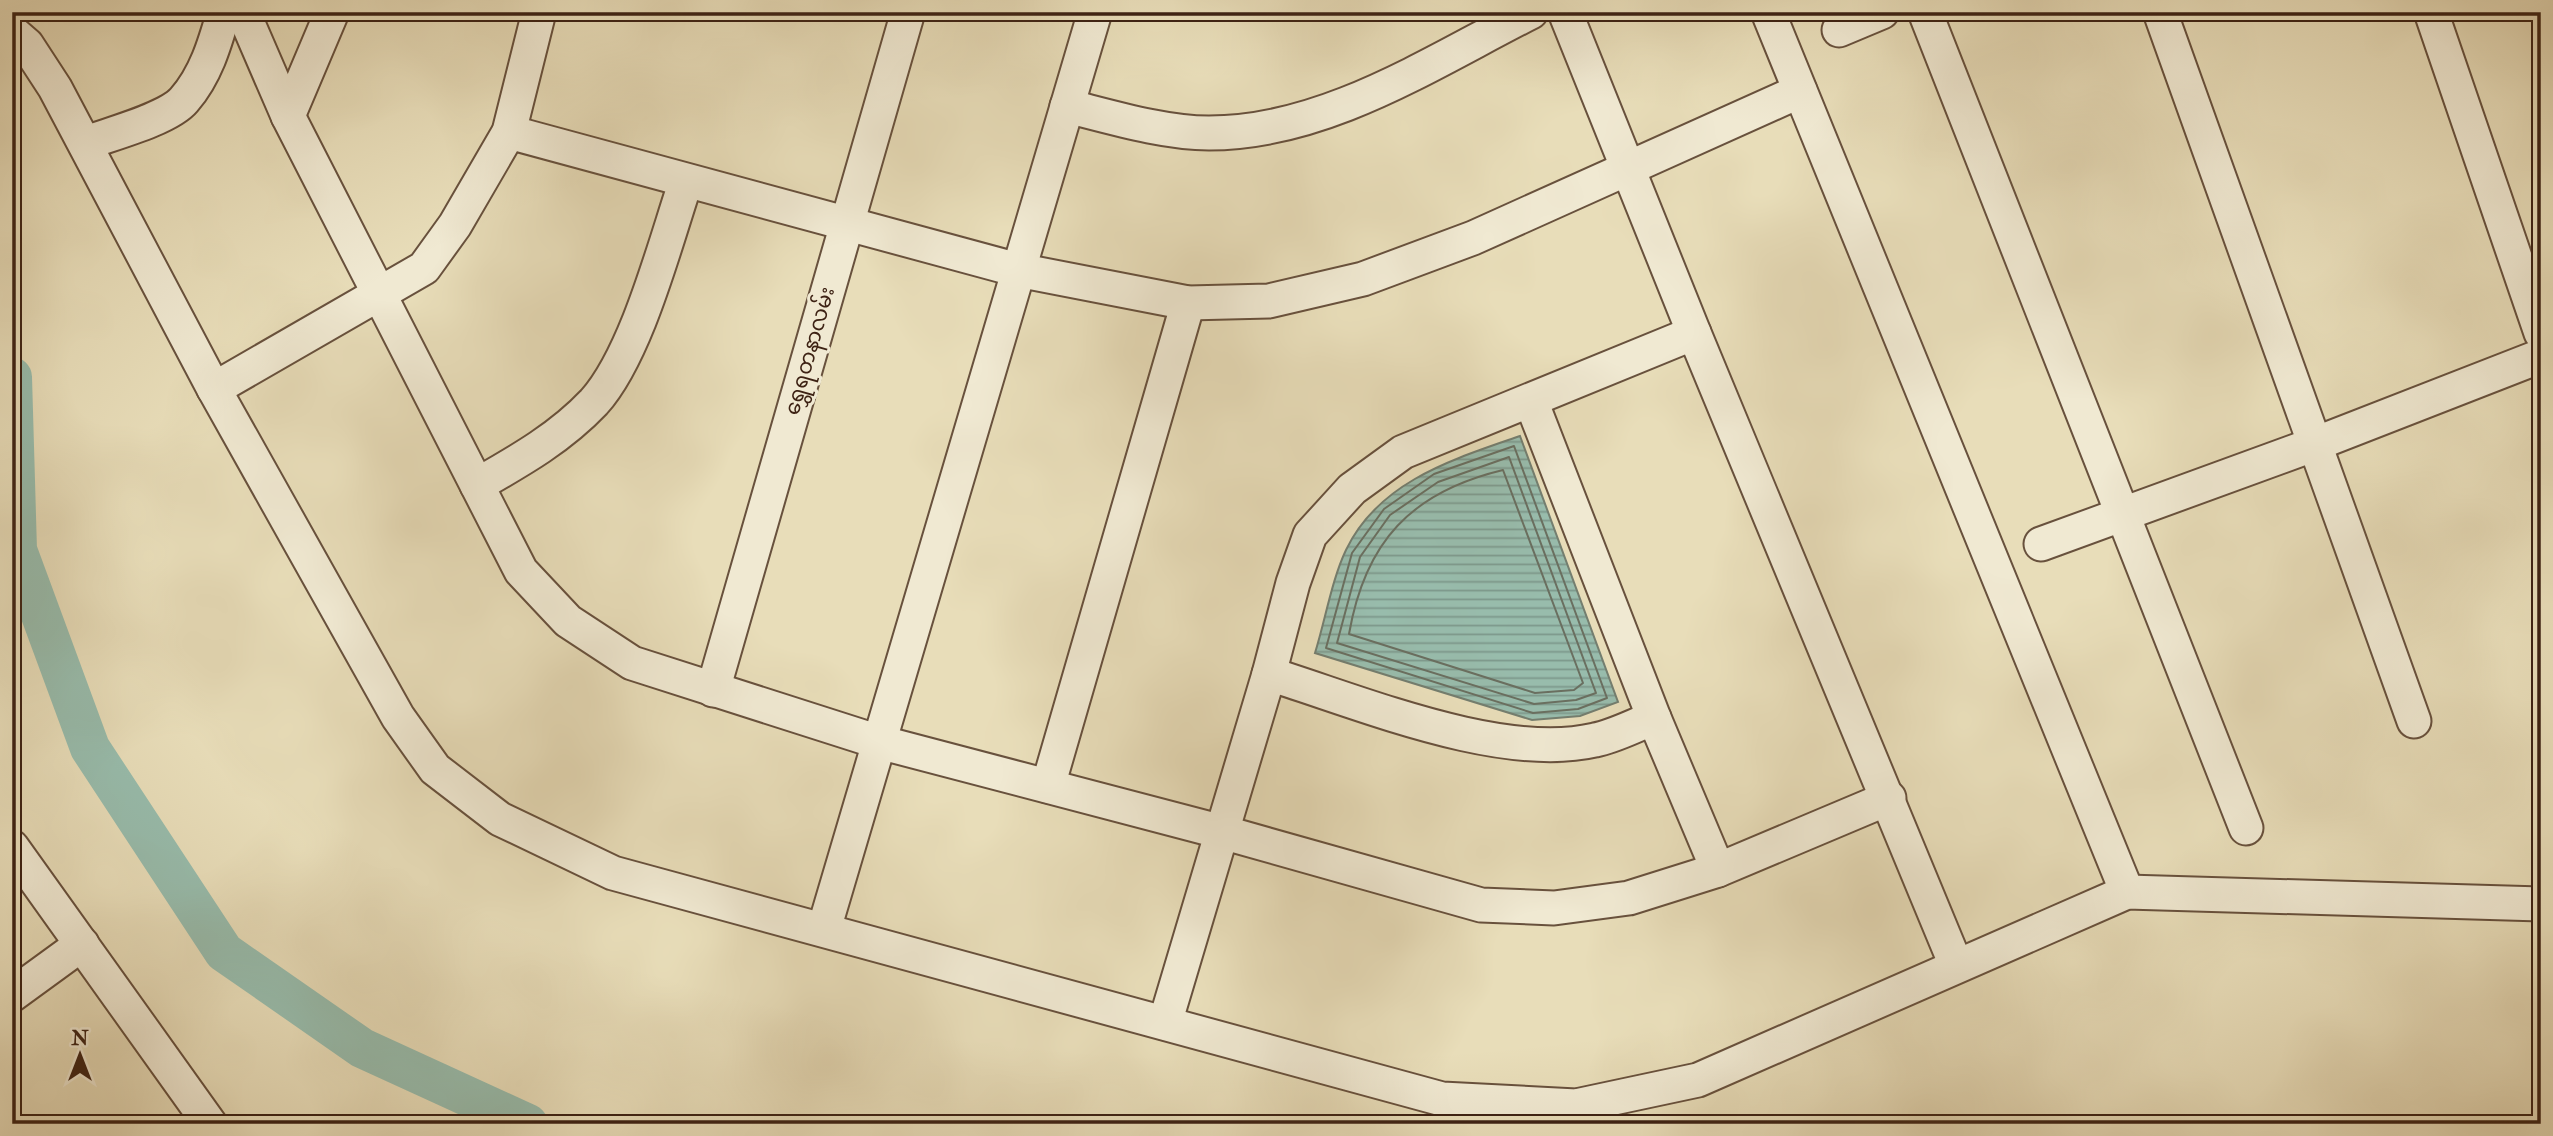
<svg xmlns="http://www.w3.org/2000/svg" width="2553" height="1136" viewBox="0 0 2553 1136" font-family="'IM FELL Double Pica','Noto Sans Myanmar',serif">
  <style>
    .water { fill: url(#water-rules); stroke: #747e6f; stroke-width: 2 }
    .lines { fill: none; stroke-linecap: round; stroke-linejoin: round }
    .shore { stroke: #6a6f60; stroke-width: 2 }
    .river { stroke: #98bcac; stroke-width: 40 }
    .minor-casing { stroke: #68513d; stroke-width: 37 }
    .minor { stroke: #f0e9d2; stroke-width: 33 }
    .labels { text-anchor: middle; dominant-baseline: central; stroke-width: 6; stroke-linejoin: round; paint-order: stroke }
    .street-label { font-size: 21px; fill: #3d2214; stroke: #f0e9d2 }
  </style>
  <defs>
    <pattern id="water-rules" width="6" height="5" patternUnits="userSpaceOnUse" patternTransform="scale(1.75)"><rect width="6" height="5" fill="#98bcac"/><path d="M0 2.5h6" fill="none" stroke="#7d988b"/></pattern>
  </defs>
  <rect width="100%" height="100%" fill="#e8ddb9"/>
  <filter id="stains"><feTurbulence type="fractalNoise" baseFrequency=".00286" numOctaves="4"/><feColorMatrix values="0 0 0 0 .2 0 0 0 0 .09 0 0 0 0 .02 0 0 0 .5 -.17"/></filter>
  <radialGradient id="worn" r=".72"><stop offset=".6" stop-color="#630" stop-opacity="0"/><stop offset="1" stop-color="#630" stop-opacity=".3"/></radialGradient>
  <path class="water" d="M1520,436L1618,702L1580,716L1532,720L1315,653C1325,621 1332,579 1346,550C1379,481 1454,459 1520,436Z"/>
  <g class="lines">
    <g class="shore">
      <path d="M1514,446L1607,698L1578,709L1533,713L1326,648L1352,553L1384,509L1434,474Z"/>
      <path d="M1509,457L1596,693L1576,700L1534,704L1337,643L1360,557L1390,515L1438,482Z"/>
      <path d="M1503,470L1583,683L1574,690L1535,693L1349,634C1365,542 1411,492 1503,470Z"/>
    </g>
    <path class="river" d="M12,377L17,550L90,748L224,952L362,1048L528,1124"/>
    <g class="minor-casing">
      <g id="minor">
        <path d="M243,12L288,116L521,571L568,621L632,663L879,742L1222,832L1481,905L1554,908L1629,898L1718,870L1889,798"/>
        <path d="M1565,12L1694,333L1956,965"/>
        <path d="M1768,12L2127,892"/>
        <path d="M1925,12L2246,828"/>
        <path d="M2160,12L2414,721"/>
        <path d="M2431,12L2541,333"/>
        <path d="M1839,30L1882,12"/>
        <path d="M12,32L27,45L55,88L214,389L398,717L435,769L500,819L613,873L1442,1099L1576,1106L1698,1080L2127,892L2541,904"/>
        <path d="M1067,106C1111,117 1164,133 1209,133C1325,133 1430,63 1531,12"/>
        <path d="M288,116L332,12"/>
        <path d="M509,132L1018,270L1188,303L1269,301L1363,279L1473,238L1800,91"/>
        <path d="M86,143C110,134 168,119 184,100C206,75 215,43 224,12"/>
        <path d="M214,389L424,268L455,225L509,132L539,12"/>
        <path d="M1531,401L1654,718L1718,870"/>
        <path d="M477,485C519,461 560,438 594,402C637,354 665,243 686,181"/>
        <path d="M2041,544L2315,444L2541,356"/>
        <path d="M1269,674C1360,702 1501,762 1595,740C1615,736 1635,725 1654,718"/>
        <path d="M713,690L908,12"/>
        <path d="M1048,786L1188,303"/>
        <path d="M12,847L210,1124"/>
        <path d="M824,929L1095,12"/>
        <path d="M12,995L82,944"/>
        <path d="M1165,1023L1269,674L1293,583L1310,535L1352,489L1403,452L1694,333"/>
      </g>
    </g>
    <use href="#minor" class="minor"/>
  </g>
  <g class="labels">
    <g class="street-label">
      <text transform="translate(810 351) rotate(-74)">ရွှေရတနာလမ်း</text>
    </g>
  </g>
  <rect width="2553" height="1136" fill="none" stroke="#e8ddb9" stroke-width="42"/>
  <rect x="14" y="14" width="2525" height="1108" fill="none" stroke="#3d2214" stroke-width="3.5"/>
  <rect x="21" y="21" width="2511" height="1094" fill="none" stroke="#3d2214" stroke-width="2"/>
  <g transform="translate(80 1055)" stroke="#f0e9d2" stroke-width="5" paint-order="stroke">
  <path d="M0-5L12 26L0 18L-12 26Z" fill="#3d2214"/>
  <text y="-10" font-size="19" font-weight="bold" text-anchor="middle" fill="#3d2214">N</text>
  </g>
  <rect width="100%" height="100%" filter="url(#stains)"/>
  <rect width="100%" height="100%" fill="url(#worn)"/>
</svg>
